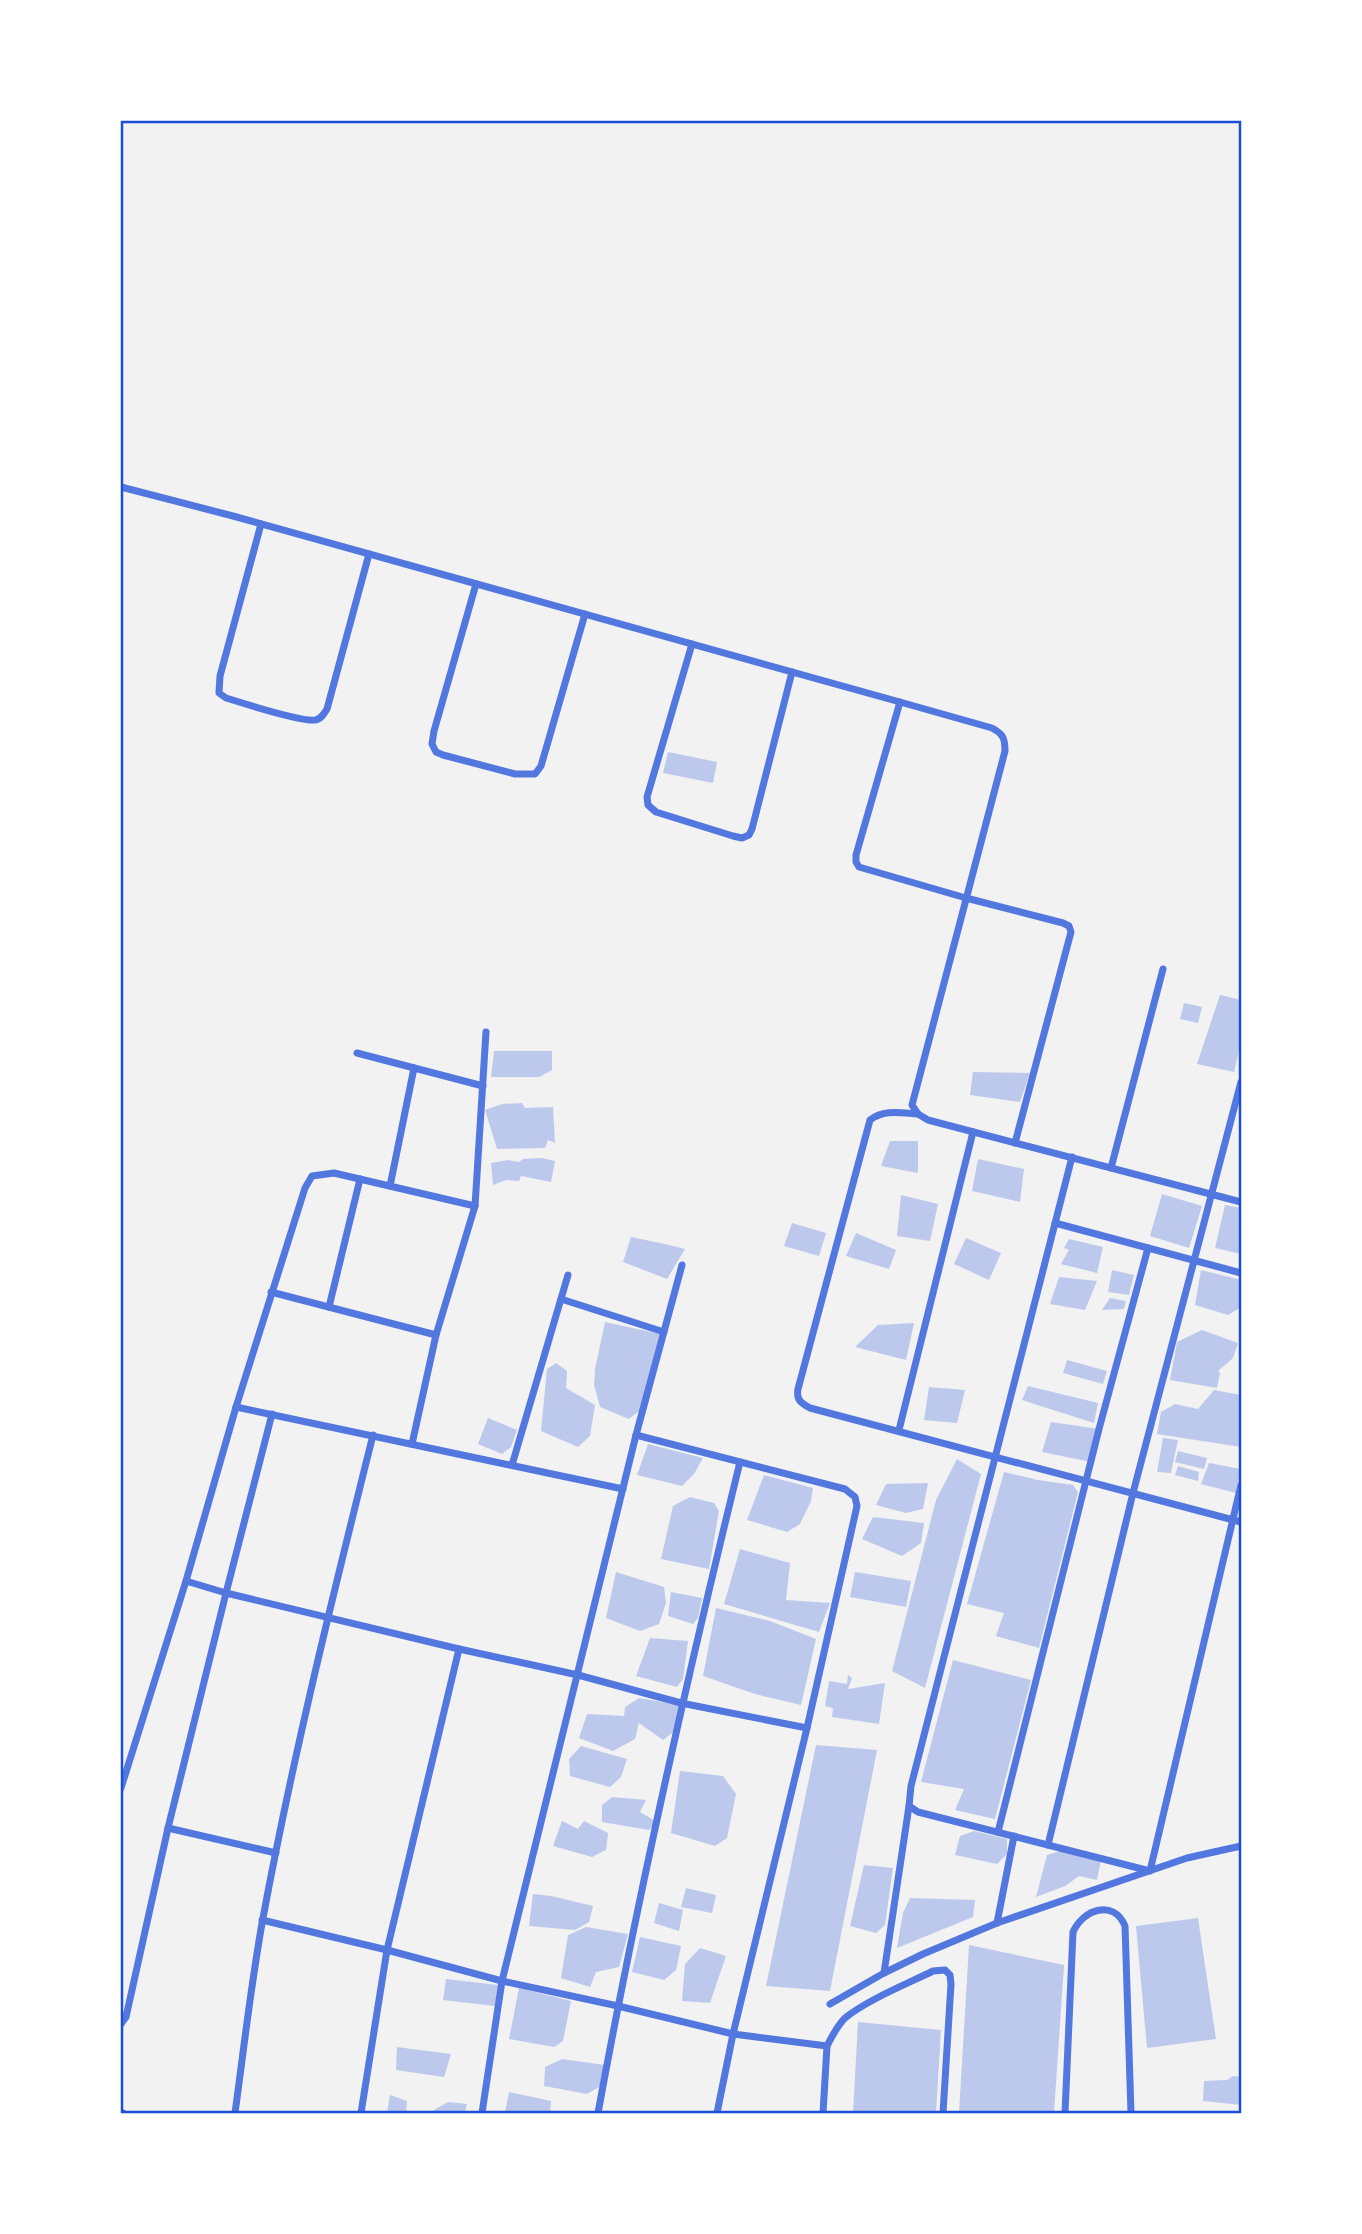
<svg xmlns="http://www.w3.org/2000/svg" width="1362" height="2234" viewBox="0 0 1362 2234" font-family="'PT Sans Narrow',sans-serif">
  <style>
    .building { fill: #bdc9ec }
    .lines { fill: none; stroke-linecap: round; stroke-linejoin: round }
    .minor { stroke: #5277de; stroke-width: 7 }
    .neatline { fill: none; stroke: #1d4ed8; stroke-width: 2.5 }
  </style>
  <rect width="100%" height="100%" fill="#f2f2f2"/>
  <g class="building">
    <path d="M668,752L717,762L713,783L663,773Z"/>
    <path d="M1220,995L1241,1000V1042L1234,1072L1197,1064Z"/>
    <path d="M1184,1003L1202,1007L1198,1023L1180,1019Z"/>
    <path d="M494,1051H552V1070L539,1077H491Z"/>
    <path d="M973,1072L1030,1073L1020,1102L970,1095Z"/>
    <path d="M522,1103L525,1108L553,1107L555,1143L548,1140L545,1148L497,1149L485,1110L502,1104Z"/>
    <path d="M890,1141H918V1173L881,1166Z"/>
    <path d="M542,1158L555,1161L551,1182L521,1176L519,1181L506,1180L493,1185L491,1163L508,1160L519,1162L523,1159Z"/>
    <path d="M978,1159L1024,1169L1020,1202L972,1191Z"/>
    <path d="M1162,1194L1202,1206L1189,1248L1150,1236Z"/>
    <path d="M901,1195L938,1204L930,1241L897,1236Z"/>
    <path d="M1225,1205L1241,1208V1254L1215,1248Z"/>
    <path d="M792,1223L826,1233L819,1256L784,1246Z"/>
    <path d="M856,1233L896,1250L889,1269L846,1256Z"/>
    <path d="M631,1237L665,1244L685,1249L667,1279L623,1262Z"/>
    <path d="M966,1238L1001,1253L989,1280L954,1264Z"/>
    <path d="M1069,1239L1103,1247L1097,1273L1061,1264L1069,1250L1064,1248Z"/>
    <path d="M1112,1270L1134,1275L1129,1295L1108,1292Z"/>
    <path d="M1201,1270L1241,1280V1307L1228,1315L1195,1305Z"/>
    <path d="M1059,1277L1097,1281L1085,1310L1050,1304Z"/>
    <path d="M1110,1298L1126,1301L1124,1309L1102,1310Z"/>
    <path d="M605,1322L660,1334L643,1408L629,1419L600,1407L594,1385L595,1369Z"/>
    <path d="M914,1323L906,1360L855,1347L878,1325Z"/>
    <path d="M1202,1330L1238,1343L1233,1358L1218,1371L1220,1373L1217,1388L1170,1380L1177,1342Z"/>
    <path d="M1067,1360L1107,1371L1103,1384L1063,1373Z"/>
    <path d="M556,1363L567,1371L566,1388L595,1405L590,1436L578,1447L541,1431L547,1369Z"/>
    <path d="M1028,1386L1098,1403L1094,1423L1022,1400Z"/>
    <path d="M929,1387L965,1390L957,1423L924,1420Z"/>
    <path d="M1214,1390L1241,1395V1447L1157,1434L1161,1412L1175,1404L1198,1409Z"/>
    <path d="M488,1418L517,1430L511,1447L502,1454L478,1444Z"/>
    <path d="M1051,1422L1099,1429L1091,1462L1042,1452Z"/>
    <path d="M1163,1438L1178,1440L1171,1473L1157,1472Z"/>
    <path d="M648,1444L703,1458L694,1474L682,1486L637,1475Z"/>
    <path d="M1178,1451L1207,1458L1204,1469L1175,1462Z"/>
    <path d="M957,1459L981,1474L925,1688L892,1671L936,1500Z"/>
    <path d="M1209,1463L1241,1469L1236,1493L1201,1484Z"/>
    <path d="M1178,1466L1199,1472L1198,1481L1175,1475Z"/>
    <path d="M1004,1472L1038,1480L1073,1485L1078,1492L1039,1648L996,1636L1004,1613L967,1604Z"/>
    <path d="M764,1475L813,1488L811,1501L800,1524L787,1532L747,1520Z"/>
    <path d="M928,1483L923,1509L906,1513L876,1505L886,1484Z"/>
    <path d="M690,1497L714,1503L719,1511L709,1569L661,1559L673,1506Z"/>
    <path d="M873,1517L924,1523L921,1543L902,1556L862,1539Z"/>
    <path d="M740,1549L790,1563L786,1600L830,1603L819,1632L724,1604Z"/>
    <path d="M616,1572L664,1587L666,1603L659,1624L640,1631L606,1618Z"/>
    <path d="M855,1572L911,1581L906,1607L850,1597Z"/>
    <path d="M671,1592L702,1598L698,1618L693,1624L668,1616Z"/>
    <path d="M716,1608L770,1621L816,1639L801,1705L755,1694L703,1676Z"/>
    <path d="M650,1638L688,1641L683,1679L677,1687L636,1676Z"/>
    <path d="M953,1660L1031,1680L995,1819L955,1810L964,1789L921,1782Z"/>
    <path d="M848,1675L852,1678L848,1689L885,1683L879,1724L832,1717L833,1708L825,1706L829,1681L847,1684Z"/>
    <path d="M639,1698L680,1705L676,1730L663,1740L639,1723L635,1739L613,1751L579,1738L587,1714L624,1716L625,1707Z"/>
    <path d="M816,1745L877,1750L830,1991L766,1986Z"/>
    <path d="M581,1746L627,1759L621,1777L610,1787L570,1776L569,1759Z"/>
    <path d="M680,1771L723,1776L736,1794L727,1838L715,1846L671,1833Z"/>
    <path d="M612,1797L646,1800L640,1812L657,1822L649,1830L602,1822V1805Z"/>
    <path d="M562,1821L578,1829L584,1821L608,1833L606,1850L592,1857L553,1846Z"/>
    <path d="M974,1831L1007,1839V1854L997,1864L955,1855L960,1836Z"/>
    <path d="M1060,1851L1101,1860L1097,1880L1079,1876L1065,1886L1036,1897L1047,1855Z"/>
    <path d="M864,1865L893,1868L885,1925L876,1933L850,1926Z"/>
    <path d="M686,1888L716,1895L712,1913L681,1907Z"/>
    <path d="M533,1894L551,1896L593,1906L589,1922L575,1930L529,1926Z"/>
    <path d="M910,1898L975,1900L973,1917L897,1948L903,1913Z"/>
    <path d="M659,1903L683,1910L679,1931L654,1923Z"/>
    <path d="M1198,1918L1216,2039L1147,2048L1136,1926Z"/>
    <path d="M586,1927L628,1934L619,1967L596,1972L590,1987L561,1978L568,1935Z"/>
    <path d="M640,1937L681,1946L676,1970L664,1980L632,1972Z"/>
    <path d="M969,1945L1064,1965L1054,2113H959Z"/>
    <path d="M700,1948L726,1956L710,2003L682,2001L685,1964Z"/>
    <path d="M446,1979L498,1985L495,2006L443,2000Z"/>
    <path d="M519,1988L571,2001L563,2041L554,2047L509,2039Z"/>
    <path d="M858,2022L941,2030L936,2113H853Z"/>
    <path d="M397,2047L451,2054L444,2077L396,2070Z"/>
    <path d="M562,2059L605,2065L601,2086L587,2094L544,2086L545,2067Z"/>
    <path d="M1233,2076L1241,2077V2105L1203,2101L1204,2081L1227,2080Z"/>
    <path d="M509,2092L551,2101L550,2113H505Z"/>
    <path d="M390,2095L407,2101L406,2113H387Z"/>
    <path d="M448,2102L467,2104L465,2113H429Z"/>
  </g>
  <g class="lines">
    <g class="minor">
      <path d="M121,487L233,516L900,702L992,728C1003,734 1005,738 1005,751L912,1105L918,1114L928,1120L1241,1202"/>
      <path d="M261,524L220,676L219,693L226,698C243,703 300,722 315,720C321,719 324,714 327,709L369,554"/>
      <path d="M476,584L434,731L432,744L436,752L443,755L515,774H535L541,766L585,614"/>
      <path d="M692,644L647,797L648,805L656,812L733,836L742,838L749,835L752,829L792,672"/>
      <path d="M900,702L856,855V862L859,867L966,898L1063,923L1069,926L1071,932L1015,1143"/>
      <path d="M357,1053L483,1086"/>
      <path d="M918,1114C901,1113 884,1109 870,1120L798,1389C796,1400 801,1403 810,1408L1241,1522"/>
      <path d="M1072,1157L911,1786L909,1806L918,1812L1150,1871L1241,1485"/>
      <path d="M1111,1168L1163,969"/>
      <path d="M390,1186L414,1068"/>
      <path d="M1055,1223L1241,1273"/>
      <path d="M271,1292L436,1335"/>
      <path d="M561,1299L664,1332"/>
      <path d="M329,1307L360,1179"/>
      <path d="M236,1407L623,1489"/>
      <path d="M899,1430L973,1132"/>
      <path d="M636,1435L845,1489L855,1497L857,1506L807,1728L733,2034L717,2113"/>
      <path d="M412,1444L436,1335L475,1206L486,1032"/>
      <path d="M512,1465L568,1275"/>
      <path d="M186,1581L226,1593L272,1414"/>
      <path d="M121,1788L186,1581L236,1407L305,1188L312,1176L334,1173L475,1206"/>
      <path d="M168,1828L276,1853"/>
      <path d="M998,1832L1099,1429L1148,1248"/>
      <path d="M1048,1845L1133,1493L1241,1082"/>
      <path d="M262,1920L387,1950L502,1981L618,2006L733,2034L827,2046C832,2036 837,2026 845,2018C867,2000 907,1984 933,1971L945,1970L950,1975L951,1984L943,2113"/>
      <path d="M997,1923L1014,1836"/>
      <path d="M884,1973L909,1806"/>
      <path d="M830,2004L884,1973L923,1954L997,1923L1187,1858L1241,1846"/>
      <path d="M121,2024L126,2017L168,1828L226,1593L459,1649L578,1675L681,1703L807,1728"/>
      <path d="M121,2113H123"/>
      <path d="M235,2113C244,2048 251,1983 263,1918C293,1756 333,1595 373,1435"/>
      <path d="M361,2113L387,1950L459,1649"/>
      <path d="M482,2113L502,1981L636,1435L682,1265"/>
      <path d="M598,2113C638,1894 687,1678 740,1462"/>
      <path d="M823,2113L827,2046"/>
      <path d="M1065,2113L1073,1932C1083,1909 1114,1899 1125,1926L1131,2113"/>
    </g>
  </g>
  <rect width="1362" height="2234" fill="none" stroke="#ffffff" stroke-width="245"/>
  <rect x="122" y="122" width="1118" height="1990" class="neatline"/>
</svg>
